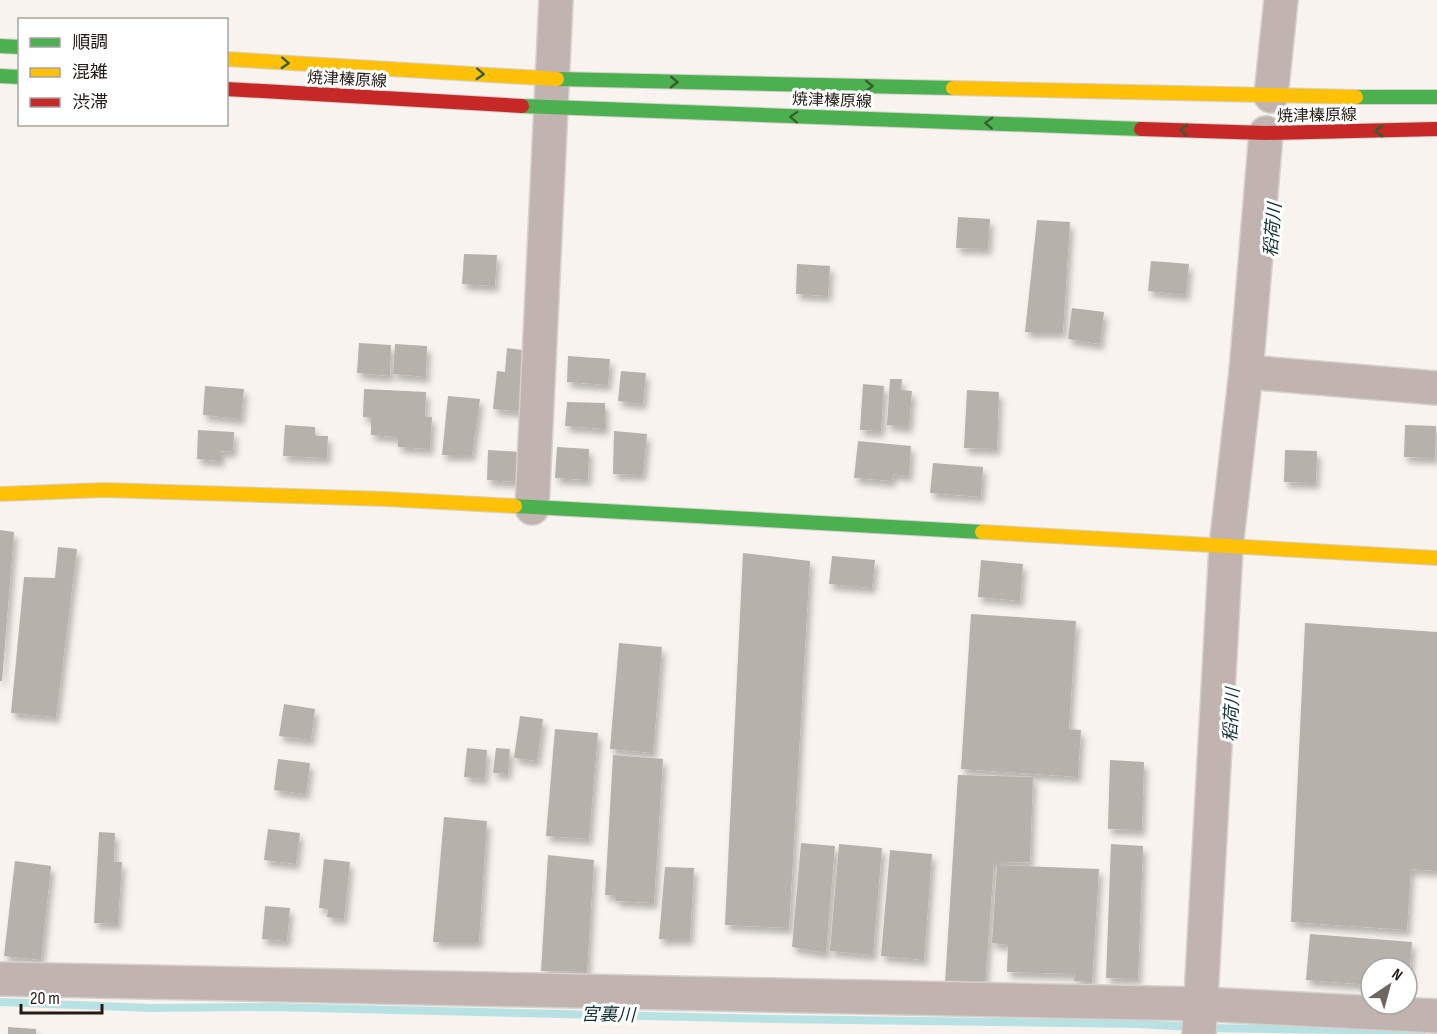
<svg xmlns="http://www.w3.org/2000/svg" width="1437" height="1034" viewBox="0 0 1437 1034" font-family="'Sofia Sans Condensed','Noto Sans JP',sans-serif">
  <style>
    .lines { fill: none; stroke-linecap: round; stroke-linejoin: round }
    .stream { stroke: #b8e1e4; stroke-width: 8 }
    .building { fill: #b7b1ab; filter: url(#shadow) }
    .street-casing { stroke: #d5d1cc; stroke-width: 36 }
    .fast-casing { stroke: #d5d1cc; stroke-width: 16 }
    .slow-casing { stroke: #d5d1cc; stroke-width: 16 }
    .jam-casing { stroke: #d5d1cc; stroke-width: 16 }
    .street { stroke: #c1b4b0; stroke-width: 33 }
    .fast { stroke: #4caf50; stroke-width: 14 }
    .slow { stroke: #ffc107; stroke-width: 14 }
    .jam { stroke: #c62828; stroke-width: 14 }
    .oneway { stroke: #365e2f }
    .labels { text-anchor: middle; dominant-baseline: central; stroke-width: 6; stroke-linejoin: round; paint-order: stroke }
    .street-label { font-size: 16px; fill: #241c14; stroke: #fff }
    .water-label { font-size: 18px; font-style: italic; fill: #153437; stroke: #fff }
  </style>
  <defs>
    <filter id="shadow"><feDropShadow dx="3.5" dy="6" stdDeviation="3" flood-color="#0004"/></filter>
  </defs>
  <rect width="100%" height="100%" fill="#f8f3ee"/>
  <g class="lines">
    <g class="stream">
      <path d="M0,1002L150,1008L270,1007L770,1019L1138,1024L1194,1027"/>
      <path d="M1206,1028L1422,1031"/>
    </g>
  </g>
  <g class="building">
    <path d="M958,217L990,219L988,249L956,248Z"/>
    <path d="M1037,220L1070,222L1063,332H1025Z"/>
    <path d="M464,254L497,255L495,286L462,284Z"/>
    <path d="M1151,261L1189,264L1186,295L1148,291Z"/>
    <path d="M797,264L830,266L828,296L796,294Z"/>
    <path d="M1072,308L1104,312L1100,344L1068,339Z"/>
    <path d="M359,343L391,345L390,376L357,373Z"/>
    <path d="M395,344L427,346L426,377L393,374Z"/>
    <path d="M507,348L530,351L524,412L493,409L497,371L505,372Z"/>
    <path d="M568,356L610,359L608,385L567,382Z"/>
    <path d="M621,371L646,373L643,404L618,401Z"/>
    <path d="M890,379H902L901,390L912,391L909,427L887,425Z"/>
    <path d="M863,384L884,386L881,431L860,430Z"/>
    <path d="M205,386L244,389L241,419L203,415Z"/>
    <path d="M364,389L426,392L425,417H432L430,449L398,447V437L371,435V417H363Z"/>
    <path d="M967,390L999,392L997,449L964,448Z"/>
    <path d="M448,396L480,399L472,455H442Z"/>
    <path d="M567,402L605,403V429L565,426Z"/>
    <path d="M285,425L315,427V436H328L327,458L283,456Z"/>
    <path d="M1405,425L1436,426L1435,458L1404,457Z"/>
    <path d="M198,430L234,432L233,452L221,451V461L197,459Z"/>
    <path d="M614,431L647,434L643,475L613,474Z"/>
    <path d="M858,441L911,446L909,476L893,474L892,481L854,478Z"/>
    <path d="M557,447L589,449L588,480L555,478Z"/>
    <path d="M488,450L521,452L519,482L487,480Z"/>
    <path d="M1285,450L1317,451L1316,483L1284,482Z"/>
    <path d="M933,463L983,467L981,497L930,493Z"/>
    <path d="M0,530L14,532L2,681H0Z"/>
    <path d="M58,547L77,549L56,717L11,713L24,577L55,578Z"/>
    <path d="M743,553L810,561L789,928L725,925Z"/>
    <path d="M832,556L875,560L872,588L829,584Z"/>
    <path d="M981,560L1023,564L1020,601L978,597Z"/>
    <path d="M971,614L1076,621L1069,729L1081,730L1078,777L961,769Z"/>
    <path d="M1305,623L1437,632V871L1411,869L1407,930L1291,922Z"/>
    <path d="M619,643L662,647L653,753L610,749Z"/>
    <path d="M284,704L315,709L311,740L279,736Z"/>
    <path d="M520,716L543,719L537,761L514,758Z"/>
    <path d="M555,729L598,733L589,839L546,836Z"/>
    <path d="M467,748L487,750L485,779L464,777Z"/>
    <path d="M496,748L510,749L508,774L493,773Z"/>
    <path d="M613,755L663,759L654,903L616,901V896L605,895Z"/>
    <path d="M278,759L310,763L306,794L274,790Z"/>
    <path d="M1110,760L1144,762L1142,830L1108,829Z"/>
    <path d="M958,775L1033,777L1030,862L994,863L985,985L945,983Z"/>
    <path d="M444,817L487,821L479,942H433Z"/>
    <path d="M268,829L300,833L296,864L264,860Z"/>
    <path d="M99,832L115,833L114,862H122L118,924L94,923Z"/>
    <path d="M801,843L835,846L826,953L792,947Z"/>
    <path d="M839,844L882,848L873,955L830,951Z"/>
    <path d="M1111,844L1143,846L1138,979L1106,978Z"/>
    <path d="M890,850L932,854L924,960L881,956Z"/>
    <path d="M548,855L594,860L587,972L541,971Z"/>
    <path d="M324,859L350,862L344,919L327,917L328,909L319,908Z"/>
    <path d="M15,861L51,866L41,960L4,956Z"/>
    <path d="M997,865L1099,869L1092,982L1074,981L1075,974L1007,972L1008,945L992,943Z"/>
    <path d="M665,867L694,868L690,939H659Z"/>
    <path d="M265,906L290,908L287,941L262,939Z"/>
    <path d="M1310,934L1412,942L1409,981H1407V968H1371V985L1306,980Z"/>
    <path d="M8,1027L36,1029V1034H8Z"/>
  </g>
  <g class="lines">
    <g class="street-casing">
      <g id="street">
        <path d="M1271,96L1281,0"/>
        <path d="M1246,372L1437,388"/>
        <path d="M532,508L556,0"/>
        <path d="M0,979L1200,1004L1437,1016"/>
        <path d="M1199,1034L1226,547L1246,372L1266,133"/>
      </g>
    </g>
    <g class="fast-casing">
      <g id="fast">
        <path d="M0,46L20,47"/>
        <path d="M0,76L20,77"/>
        <path d="M557,79L953,88"/>
        <path d="M1356,97H1437"/>
        <path d="M522,106L1141,129"/>
        <path d="M515,506L982,532"/>
      </g>
    </g>
    <g class="slow-casing">
      <g id="slow">
        <path d="M226,59L557,79"/>
        <path d="M953,88L1356,97"/>
        <path d="M0,494L104,490L385,499L515,506"/>
        <path d="M982,532L1437,558"/>
      </g>
    </g>
    <g class="jam-casing">
      <g id="jam">
        <path d="M226,89L522,106"/>
        <path d="M1141,129L1266,133L1437,129"/>
      </g>
    </g>
    <use href="#street" class="street"/>
    <use href="#fast" class="fast"/>
    <use href="#slow" class="slow"/>
    <use href="#jam" class="jam"/>
  </g>
  <defs><path id="oneway-chevron" d="M-2-3.5L2.5 0L-2 3.5" fill="none" stroke-width="1.6" stroke-linecap="round" stroke-linejoin="round" transform="scale(1.5)"/></defs>
  <g class="oneway">
    <use href="#oneway-chevron" transform="translate(285 63) rotate(3)"/>
    <use href="#oneway-chevron" transform="translate(480 74) rotate(3)"/>
    <use href="#oneway-chevron" transform="translate(674 82) rotate(1)"/>
    <use href="#oneway-chevron" transform="translate(869 86) rotate(1)"/>
    <use href="#oneway-chevron" transform="translate(794 117) rotate(-178)"/>
    <use href="#oneway-chevron" transform="translate(989 123) rotate(-178)"/>
    <use href="#oneway-chevron" transform="translate(1184 130) rotate(-178)"/>
    <use href="#oneway-chevron" transform="translate(1379 131) rotate(179)"/>
  </g>
  <g class="labels">
    <g class="street-label">
      <text transform="translate(347 80) rotate(3)">焼津榛原線</text>
      <text transform="translate(832 101) rotate(2)">焼津榛原線</text>
      <text transform="translate(1317 116) rotate(-1)">焼津榛原線</text>
    </g>
    <g class="water-label">
      <text transform="translate(1273 230) rotate(-85)">稻荷川</text>
      <text transform="translate(1232 715) rotate(-87)">稻荷川</text>
      <text transform="translate(608 1015) rotate(1)">宮裏川</text>
    </g>
  </g>
  <rect x="18" y="18" width="210" height="108" fill="#ffffff" stroke="#a7a4a1" stroke-width="1.5"/>
  <rect x="30" y="38" width="30" height="9" fill="#4caf50" stroke="#a7a4a1" stroke-width="1.5"/>
  <text x="72" y="48" font-size="18" fill="#241c14">順調</text>
  <rect x="30" y="68" width="30" height="9" fill="#ffc107" stroke="#a7a4a1" stroke-width="1.5"/>
  <text x="72" y="78" font-size="18" fill="#241c14">混雑</text>
  <rect x="30" y="98" width="30" height="9" fill="#c62828" stroke="#a7a4a1" stroke-width="1.5"/>
  <text x="72" y="108" font-size="18" fill="#241c14">渋滞</text>
  <g transform="translate(1389 986) rotate(36)"><circle r="28" fill="#ffffff" stroke="#a7a4a1" stroke-width="1.5"/>
  <path d="M0-4.5L10 22L0 15L-10 22Z" fill="#6e6760"/>
  <text y="-9" font-size="16" font-weight="bold" text-anchor="middle" fill="#241c14">N</text>
  </g>
  <path d="M21 1004v9h81v-9" fill="none" stroke="#241c14" stroke-width="3"/>
  <text x="30" y="1004" font-size="18" fill="#241c14" stroke="#ffffff" stroke-width="4.5" paint-order="stroke">20 m</text>
</svg>
